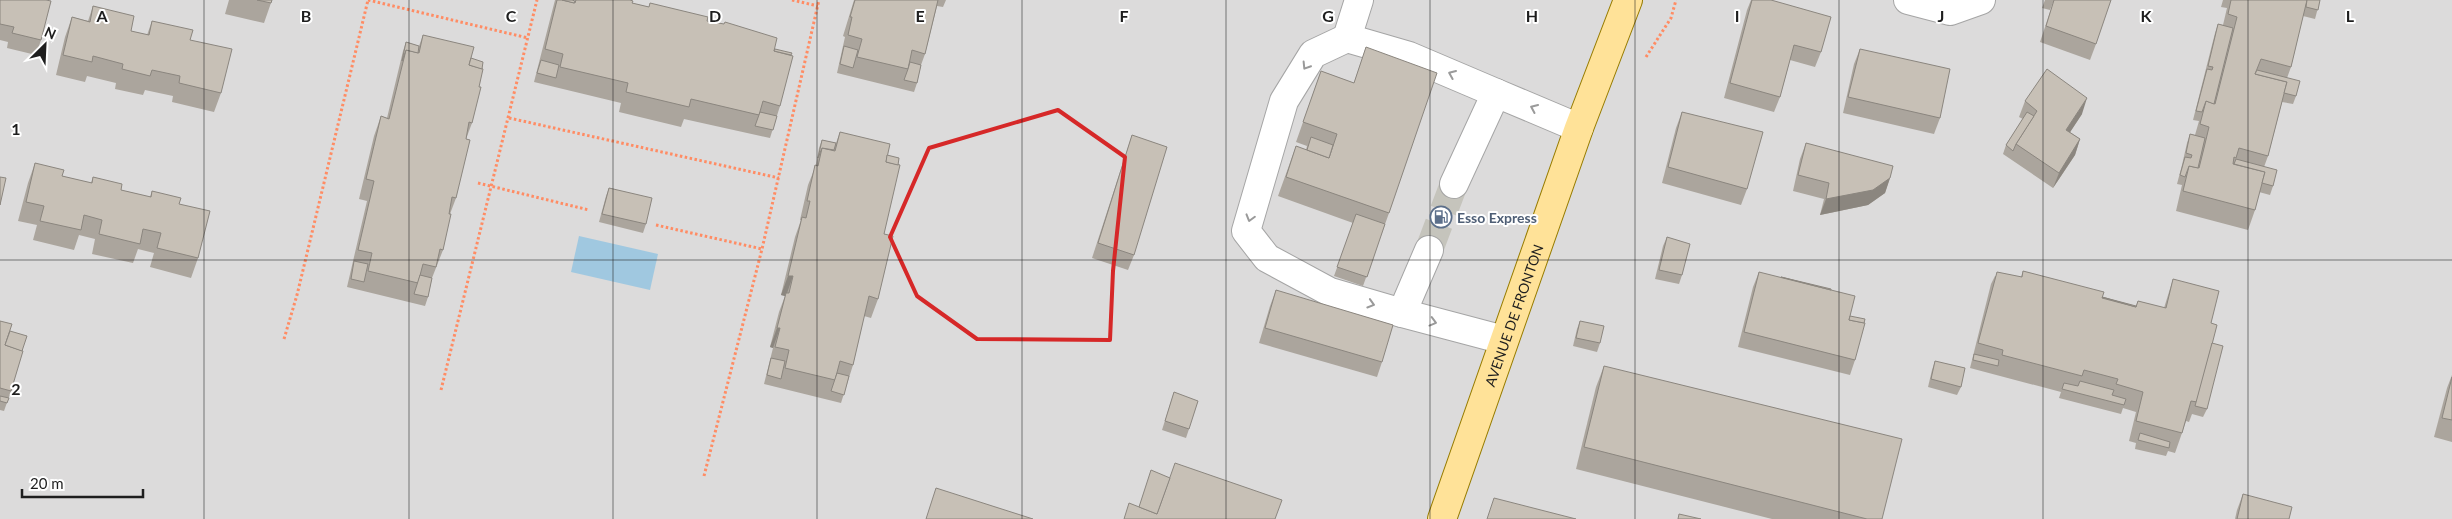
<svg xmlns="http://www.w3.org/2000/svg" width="2452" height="519" viewBox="0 0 2452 519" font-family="Lato,sans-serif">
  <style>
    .residential { fill: #dcdbdb }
    .water { fill: #a0c8e0 }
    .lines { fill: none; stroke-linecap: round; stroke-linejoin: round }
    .minor-tunnel { stroke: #c5c4bc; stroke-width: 28; stroke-dasharray: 28 14; stroke-linecap: butt }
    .minor-casing { stroke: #a5a5a5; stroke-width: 30 }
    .major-casing { stroke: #977c00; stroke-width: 30 }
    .path { stroke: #ff8c64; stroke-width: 3; stroke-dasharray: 2.5 2.5; stroke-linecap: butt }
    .minor { stroke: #fff; stroke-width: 28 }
    .major { stroke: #ffe298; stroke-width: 28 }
    .wall { fill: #aba59d }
    .shaded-wall { fill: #8b867f }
    .building { fill: #c7c0b6; stroke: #8b867f }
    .oneway { stroke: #9a9a9a }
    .marked { fill: none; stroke: #d62828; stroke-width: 4; stroke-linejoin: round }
    .grid { fill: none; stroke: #1e1e1e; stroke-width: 1; stroke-opacity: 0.55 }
    .labels { text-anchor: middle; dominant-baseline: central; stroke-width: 4; stroke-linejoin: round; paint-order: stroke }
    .service-label { font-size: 14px; font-weight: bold; fill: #4e5e75; stroke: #fff; text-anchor: start }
    .street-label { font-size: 14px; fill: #1e1e1e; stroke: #fff }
    .grid-label { font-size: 16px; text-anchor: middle; font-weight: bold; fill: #1e1e1e; stroke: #fff; stroke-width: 4; stroke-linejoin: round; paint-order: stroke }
  </style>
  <rect width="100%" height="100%" fill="#efede3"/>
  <rect class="residential" x="0" y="0" width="2452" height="519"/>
  <path class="water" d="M579,236L658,254L650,290L571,272Z"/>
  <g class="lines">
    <path class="minor-tunnel" d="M1429,250L1454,184"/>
    <g class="minor-casing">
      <g id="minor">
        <path d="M1908,0L1950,11L1981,0"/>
        <path d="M1347,38L1359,0"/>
        <path d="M1454,184L1496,93L1579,128"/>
        <path d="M1429,250L1402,313L1504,340"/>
        <path d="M1402,313L1330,292L1267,258L1246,231L1284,101L1313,54L1347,38L1409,56L1496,93"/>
      </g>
    </g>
    <g class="major-casing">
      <g id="major">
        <path id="s1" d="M1442,519L1579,128L1628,0"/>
      </g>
    </g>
    <g class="path">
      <path d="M368,0L528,38"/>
      <path d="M792,0L818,6"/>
      <path d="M1646,57L1671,18L1676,0"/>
      <path d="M509,118L779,178"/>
      <path d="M478,183L589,210"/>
      <path d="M656,225L762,249"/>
      <path d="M284,339L297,295L368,0"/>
      <path d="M441,390L537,0"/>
      <path d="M704,476L762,249L819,0"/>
    </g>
    <use href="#minor" class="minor"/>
    <use href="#major" class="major"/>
  </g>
  <g class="wall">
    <path d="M0,0L41,40L36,55L7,48L8,42L0,40Z"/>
    <path d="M229,0H272L264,23L225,14Z"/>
    <path d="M555,0L575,1V0H630L632,3L707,21L775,49L780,106L770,138L684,119L681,127L619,112L621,103L534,82Z"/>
    <path d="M854,0H946L943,7L937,6L925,54L921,65L917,83L914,92L837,73L845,37L843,36Z"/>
    <path d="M1751,0H1771L1821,52L1815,67L1790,60L1780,97L1774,112L1724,98L1747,10Z"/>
    <path d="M2045,0H2054L2050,10L2042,8Z"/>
    <path d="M2054,0L2096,44L2090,60L2040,42Z"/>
    <path d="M2223,0H2320L2315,19L2303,16L2291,67L2287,78L2296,96L2293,104L2282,102L2268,156L2264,167L2273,186L2270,195L2259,192L2255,210L2248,230L2176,211L2182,185L2177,184L2182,165L2187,143L2190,134L2195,135L2199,121L2193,120L2215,33L2218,24L2223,25L2227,8L2221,7Z"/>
    <path d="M93,6L131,31L147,35L152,21L190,40L221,93L214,112L172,102L173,96L145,90L143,95L115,89L116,83L87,76L85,82L56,75L65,37L72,17L88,21Z"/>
    <path d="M423,35L471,58L479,87L472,123L466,139L456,198L450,214L443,250L432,278L428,297L425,306L347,287L367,201L359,199L374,136L381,116L387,118L403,51L406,42L419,46Z"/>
    <path d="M1366,47L1389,213L1363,286L1334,276L1353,223L1278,196L1296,146L1306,150L1307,146L1296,142L1321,71L1354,83Z"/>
    <path d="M1860,49L1940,118L1934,134L1843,113L1854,64Z"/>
    <path d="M2025,101L2082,114L2070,132L2080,139L2075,155L2053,188L2003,154L2006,145L2023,119L2019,117Z"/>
    <path d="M1682,112L1747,189L1741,205L1662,183L1676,128Z"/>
    <path d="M840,132L887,155L884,234L878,299L871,318L864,316L853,365L841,403L764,384L773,348L770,347L779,312L785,296L781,295L795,237L801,220H800L808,185L816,165L819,148L822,140L836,143Z"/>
    <path d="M1132,135L1134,255L1128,270L1092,258Z"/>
    <path d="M1806,143L1890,178L1885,193L1868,205L1820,215L1824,199L1793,191L1800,159Z"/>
    <path d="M35,163L62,176L91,183L93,177L121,190L150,197L152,191L179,204L198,258L191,278L150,267L154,253L138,249L133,263L92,254L95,239L79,235L74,250L33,240L37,225L18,221L28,183Z"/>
    <path d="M609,188L646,224L643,233L599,222L606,196Z"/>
    <path d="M1667,237L1682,275L1679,284L1655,279L1663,246Z"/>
    <path d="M2023,271L2102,297L2136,306L2138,301L2164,308L2173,279L2211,323L2212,343L2207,409L2203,417L2192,414L2189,422L2186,421L2182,433L2175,453L2168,451L2166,456L2135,449L2136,443L2129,441L2136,412L2123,408L2121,414L2059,398L2061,392L1970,368L1991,284L1995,276H1996L1997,272L2021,277Z"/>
    <path d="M1759,272L1850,316L1855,360L1850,375L1738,347L1753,287Z"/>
    <path d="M1276,290L1382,362L1377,377L1259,343L1270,306Z"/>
    <path d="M0,321L10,331L11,391L4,411L0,410Z"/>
    <path d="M1580,321L1600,343L1597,352L1573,346L1577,329Z"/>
    <path d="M1935,361L1961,387L1957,395L1928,387L1932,370Z"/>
    <path d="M1604,366L1882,519H1772L1576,469L1596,387Z"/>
    <path d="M2452,375V442L2434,437L2447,388Z"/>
    <path d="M1174,392L1189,429L1186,438L1162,430Z"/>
    <path d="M2243,494L2289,519H2235L2237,510Z"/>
  </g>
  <g class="shaded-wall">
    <path d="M2087,98L2082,114L2061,146L2066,130Z"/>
    <path d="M2080,139L2075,155L2053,188L2059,173Z"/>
    <path d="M1890,178L1885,193L1868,205L1820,215L1826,199Z"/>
    <path d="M788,276H793L786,296V293L785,296L781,295Z"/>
    <path d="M777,328H780L773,348L770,347Z"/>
  </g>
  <g class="building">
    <path d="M0,0H46L51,1L41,40L12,33L14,27L0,24Z"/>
    <path d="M257,0H272L271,3Z"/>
    <path d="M557,0H562L575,3L576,0H630L633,1L632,3L649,7L650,3L708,17L707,21L724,24L725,22L777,38L774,51L793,56L780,106L763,101L759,115L691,99L689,107L626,92L628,83L560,67L563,54L545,49Z"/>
    <path d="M562,0H572L575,1L574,3Z"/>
    <path d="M855,0H938L925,54L912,50L908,69L857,57L862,39L848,35L852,17H850Z"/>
    <path d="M1752,0H1771L1831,17L1821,52L1794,45L1780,97L1730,83Z"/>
    <path d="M2054,0H2111L2096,44L2046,26Z"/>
    <path d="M2231,0H2307L2291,67L2261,59L2255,74L2287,82L2268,156L2239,148L2236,158L2234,157L2233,164L2265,172L2255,210L2183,191L2189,166L2199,168L2204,148L2209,127L2200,124L2206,101L2215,104L2237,17L2228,14Z"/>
    <path d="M2307,0H2320L2318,10L2306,7Z"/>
    <path d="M93,6L134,16L131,31L149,35L152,21L193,30L190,40L232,49L221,93L179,83L180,76L152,70L150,76L122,69L123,64L93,56L92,62L63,55L72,17L90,22Z"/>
    <path d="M2218,24L2233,28L2214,104L2206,101L2202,112L2196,111L2207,69L2212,70L2213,67L2208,66Z"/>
    <path d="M423,35L474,47L469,65L483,69L479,87H481L472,123L469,122L466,139L470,140L456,198L452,197L449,214H451L443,250L440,249L436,267L423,264L418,283L368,271L372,253L358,250L374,181L366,179L381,116L389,119L406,50L419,53Z"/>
    <path d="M406,42L419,46L418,53L406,50L402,61Z"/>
    <path d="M844,46L858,50L853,68L840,64Z"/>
    <path d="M1366,47L1437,73L1389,213L1286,177L1296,146L1329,158L1337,134L1303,122L1321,71L1354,83Z"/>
    <path d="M775,49L792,53L791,55L774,51Z"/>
    <path d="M1860,49L1950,69L1940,118L1848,97Z"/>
    <path d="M471,58L483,62L482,69L469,65Z"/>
    <path d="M541,60L559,65L556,78L537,73Z"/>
    <path d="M910,62L921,65L917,83L904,80L908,69Z"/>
    <path d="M2047,69L2087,98L2066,130L2080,139L2059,173L2016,144L2037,111L2025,101Z"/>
    <path d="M2257,70L2300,81L2296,96L2284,93L2287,82L2255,74Z"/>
    <path d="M760,112L777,116L773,130L755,126Z"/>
    <path d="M1682,112L1763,132L1747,189L1668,167Z"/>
    <path d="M2027,112L2034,116L2016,144L2013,151L2006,145Z"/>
    <path d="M840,132L890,144L886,162L900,165L884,234L893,236L878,299L869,296L853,365L840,361L835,380L785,368L789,350L775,347L780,328H777L786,293H789L793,276H788L802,217L806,218L810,201H807L815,165L818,166L822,148L835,151Z"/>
    <path d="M2190,134L2205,138L2198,168L2189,166L2185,177L2180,175L2185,157L2191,158L2192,155L2186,153Z"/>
    <path d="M1132,135L1167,147L1134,255L1098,243Z"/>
    <path d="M1311,137L1333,145L1329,158L1307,150Z"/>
    <path d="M822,140L836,143L834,150L822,148L818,158Z"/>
    <path d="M1806,143L1893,166L1890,178L1873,190L1826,199L1829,183L1798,175Z"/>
    <path d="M887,155L899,158L898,165L886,162Z"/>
    <path d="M2236,159L2277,170L2273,186L2262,183L2265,172L2234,164Z"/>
    <path d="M35,163L64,170L62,176L92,183L93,177L122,184L121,190L151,197L152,191L181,198L179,204L210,211L198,258L157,248L161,233L143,229L140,244L99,234L102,220L84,215L81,230L40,221L44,206L26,202Z"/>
    <path d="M0,177L6,178L0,205Z"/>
    <path d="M609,188L652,198L646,224L602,214Z"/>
    <path d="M1356,214L1385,224L1367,277L1337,267Z"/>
    <path d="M1667,237L1690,244L1682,275L1659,270Z"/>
    <path d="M354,261L368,264L364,282L351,279Z"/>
    <path d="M2023,271L2104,292L2102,298L2136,307L2138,301L2166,308L2173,279L2219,291L2211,323L2217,325L2199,395L2197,402L2191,401L2182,433L2136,421L2143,392L2116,384L2118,379L2084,370L2082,376L2002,355L2003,350L1978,343L1997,272L2022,277Z"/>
    <path d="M1759,272L1855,296L1849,320L1865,323L1855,360L1744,332Z"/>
    <path d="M420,275L432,278L428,297L414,294Z"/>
    <path d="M1781,277L1831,289V290Z"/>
    <path d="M1276,290L1393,325L1382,362L1265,328Z"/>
    <path d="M2102,297L2136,306V307Z"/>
    <path d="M1850,316L1865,319L1864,323L1849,320Z"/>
    <path d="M0,321L12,324L5,345L23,351L11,391L0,388Z"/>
    <path d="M1580,321L1604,326L1600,343L1576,338Z"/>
    <path d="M10,331L27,336L22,351L5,345Z"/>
    <path d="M2212,343L2223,346L2207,409L2195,406Z"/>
    <path d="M1974,354L1999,360L1998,366L1973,360Z"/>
    <path d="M771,358L785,361L781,379L767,375Z"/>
    <path d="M1935,361L1965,368L1961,387L1931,379Z"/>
    <path d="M1604,366L1902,439L1882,519H1867L1584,447Z"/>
    <path d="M837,373L849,376L844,395L831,391Z"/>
    <path d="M2452,377V420L2442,418Z"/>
    <path d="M2080,381L2114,390L2112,395L2126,399L2124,405L2062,389L2064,383L2078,386Z"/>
    <path d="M1174,392L1198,401L1189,429L1165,421Z"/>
    <path d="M0,396L9,398L7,403L0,401Z"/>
    <path d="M2140,433L2170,442L2169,448L2138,440Z"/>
    <path d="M1175,463L1282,500L1275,519H1124L1129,503L1157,514Z"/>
    <path d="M1151,470L1170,478L1157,514L1139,507Z"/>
    <path d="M936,488L1033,519H926Z"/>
    <path d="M2243,494L2292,507L2289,519H2237Z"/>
    <path d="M1494,498L1576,519H1487Z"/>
    <path d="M1679,514L1701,519H1678Z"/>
  </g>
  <defs><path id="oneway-chevron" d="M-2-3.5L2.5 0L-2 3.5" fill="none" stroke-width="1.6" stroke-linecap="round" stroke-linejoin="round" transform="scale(1.25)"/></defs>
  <g class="oneway">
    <use href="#oneway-chevron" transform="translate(1306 66) rotate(122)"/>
    <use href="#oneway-chevron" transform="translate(1452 74) rotate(-157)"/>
    <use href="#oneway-chevron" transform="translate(1534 108) rotate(-156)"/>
    <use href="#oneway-chevron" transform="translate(1250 218) rotate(106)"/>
    <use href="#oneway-chevron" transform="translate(1371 304) rotate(17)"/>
    <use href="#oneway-chevron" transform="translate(1433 322) rotate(15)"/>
  </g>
  <path class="marked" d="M1058,110L1125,157L1113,271L1110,340L977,339L917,296L890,237L929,148Z"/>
  <path class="grid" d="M204,0V519M409,0V519M613,0V519M817,0V519M1022,0V519M1226,0V519M1430,0V519M1635,0V519M1839,0V519M2043,0V519M2248,0V519M0,260H2452"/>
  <defs>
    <g id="fuel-ring" transform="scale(1.125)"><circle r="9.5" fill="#fff" stroke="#5c6f8a" stroke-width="1.5"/><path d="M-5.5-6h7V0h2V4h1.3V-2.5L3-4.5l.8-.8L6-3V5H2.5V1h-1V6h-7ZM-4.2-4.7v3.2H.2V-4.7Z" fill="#5c6f8a"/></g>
  </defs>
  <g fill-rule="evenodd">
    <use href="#fuel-ring" x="1441" y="217"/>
  </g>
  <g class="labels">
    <g class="service-label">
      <text x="1457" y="217">Esso Express</text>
    </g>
    <g class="street-label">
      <text stroke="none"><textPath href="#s1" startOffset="216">AVENUE DE FRONTON</textPath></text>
    </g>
  </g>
  <g class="grid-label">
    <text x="102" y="22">A</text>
    <text x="306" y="22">B</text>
    <text x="511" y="22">C</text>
    <text x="715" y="22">D</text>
    <text x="920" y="22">E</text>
    <text x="1124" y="22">F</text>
    <text x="1328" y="22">G</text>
    <text x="1532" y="22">H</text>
    <text x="1737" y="22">I</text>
    <text x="1941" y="22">J</text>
    <text x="2146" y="22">K</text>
    <text x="2350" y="22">L</text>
    <text x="16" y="135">1</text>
    <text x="16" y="395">2</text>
  </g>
  <g transform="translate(45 45) rotate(24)" stroke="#ffffff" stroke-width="4" paint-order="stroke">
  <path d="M0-4L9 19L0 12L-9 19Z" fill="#1e1e1e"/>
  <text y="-8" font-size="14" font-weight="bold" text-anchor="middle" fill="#1e1e1e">N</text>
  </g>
  <path d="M22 489v8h121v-8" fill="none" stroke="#1e1e1e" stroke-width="2.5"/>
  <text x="30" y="489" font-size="15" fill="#1e1e1e" stroke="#ffffff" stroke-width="4" paint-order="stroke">20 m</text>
</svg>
